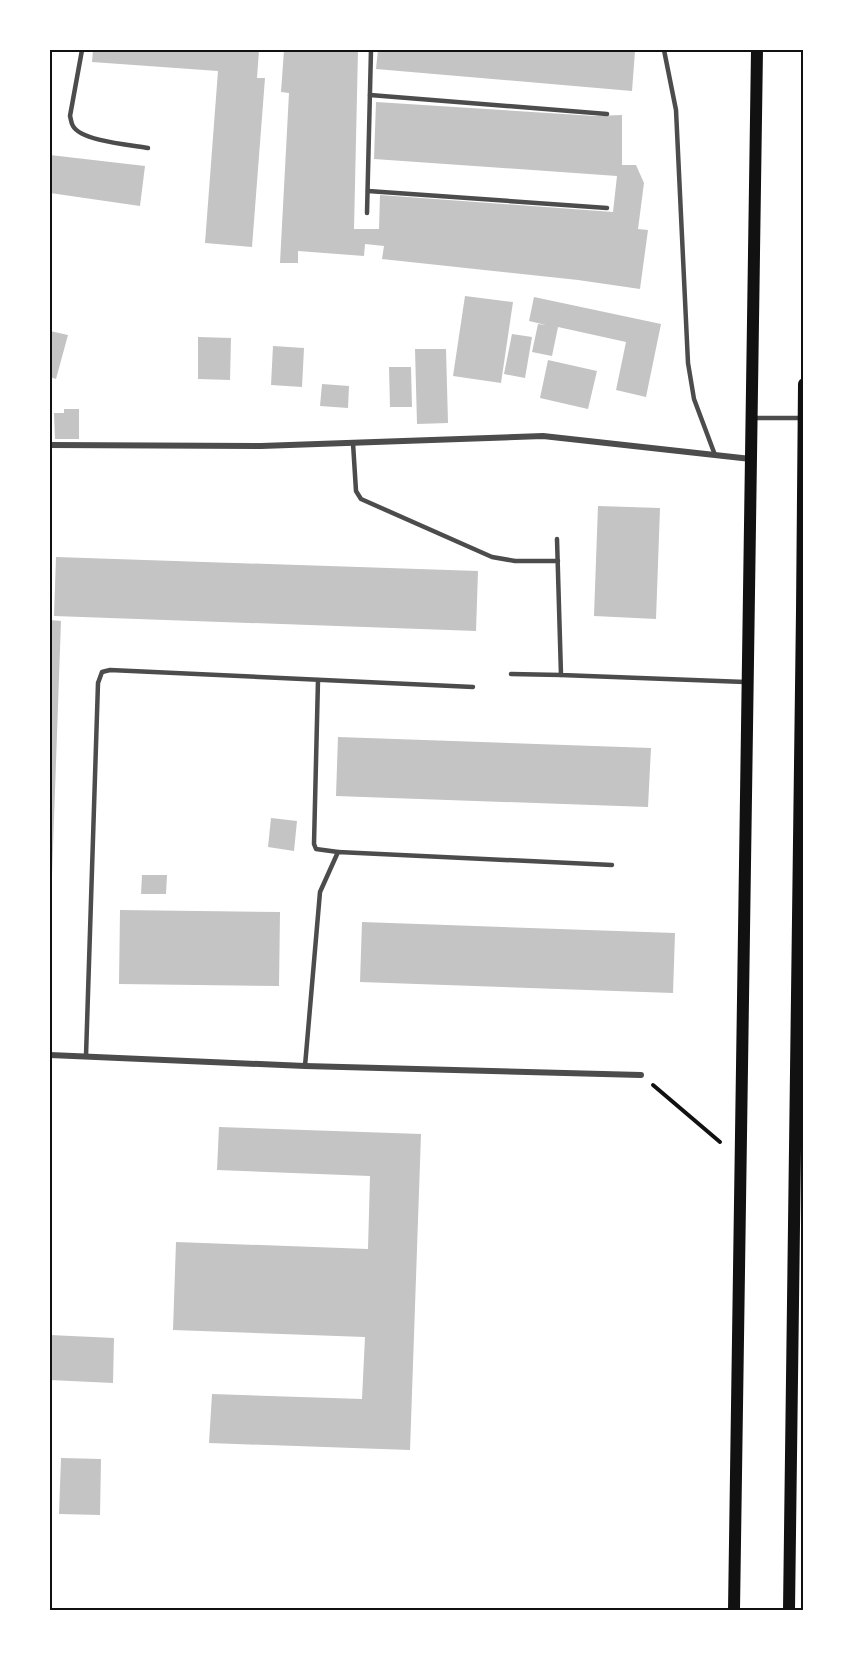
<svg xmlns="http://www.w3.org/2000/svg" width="853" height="1660" viewBox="0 0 853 1660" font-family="'Roboto Serif',serif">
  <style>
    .building { fill: #c4c4c4 }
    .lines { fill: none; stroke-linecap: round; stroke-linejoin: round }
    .path { stroke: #111; stroke-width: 4 }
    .service { stroke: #4c4c4c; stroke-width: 4.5 }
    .minor { stroke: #4c4c4c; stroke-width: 6 }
    .secondary { stroke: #111; stroke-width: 12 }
    .neatline { fill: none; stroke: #111; stroke-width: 2 }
  </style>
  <rect width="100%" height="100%" fill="#fff"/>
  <g class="building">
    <path d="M93,50H259L257,78H265L252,247L205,243L218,71L92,62Z"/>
    <path d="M284,50H358L354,229H379L380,195L613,212L617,176L374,159L376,102L595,116L622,115V165H636L644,183L638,229L648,230L640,289L578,280L382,259L384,246L365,244L364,256L298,251V263H280L289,93L281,92Z"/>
    <path d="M378,50H623L635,51L632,91L376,69Z"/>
    <path d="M50,155L145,166L140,206L50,193Z"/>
    <path d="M465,296L513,302L501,383L453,376Z"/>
    <path d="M534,297L661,324L646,397L616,390L626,342L558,327L552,356L532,352L538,324L546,325L529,321Z"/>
    <path d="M50,331L68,335L56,379L50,377Z"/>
    <path d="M512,334L532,337L525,378L504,374Z"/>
    <path d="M198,337L231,338L230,380L198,379Z"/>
    <path d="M273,346L304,348L302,387L271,385Z"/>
    <path d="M415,349H446L448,423L417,424Z"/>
    <path d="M548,360L597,371L588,409L540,398Z"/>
    <path d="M389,367H411L412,407H390Z"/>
    <path d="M322,384L349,386L348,408L320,406Z"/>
    <path d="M64,409H79V439H55L54,413H64Z"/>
    <path d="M598,506L660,508L656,619L594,616Z"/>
    <path d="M56,557L478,571L476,631L54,616Z"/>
    <path d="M50,620L61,621L51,904H50Z"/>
    <path d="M338,737L651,748L648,807L336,796Z"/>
    <path d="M271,818L297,821L294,851L268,847Z"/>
    <path d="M142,875H167L166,894H141Z"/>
    <path d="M120,910L280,912L279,986L119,984Z"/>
    <path d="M362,922L675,933L673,993L360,982Z"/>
    <path d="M219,1127L421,1134L410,1450L209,1443L212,1394L362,1399L365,1337L173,1330L176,1242L368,1249L370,1176L217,1170Z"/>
    <path d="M50,1335L114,1338L113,1383L50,1380Z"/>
    <path d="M61,1458L101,1459L100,1515L59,1514Z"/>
  </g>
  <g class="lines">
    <path class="path" d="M653,1085L720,1142"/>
    <g class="service">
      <path d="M82,50L70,116C71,119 71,123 73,126C81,141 131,145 148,148"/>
      <path d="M664,50L676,110L688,363L694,399L715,455"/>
      <path d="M370,95L607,114"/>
      <path d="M368,191L607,208"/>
      <path d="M367,213L371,50"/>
      <path d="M752,418H803"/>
      <path d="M353,443L356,491L361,499L492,557L515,561H558"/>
      <path d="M557,539L561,675L745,682"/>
      <path d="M511,674L561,675"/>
      <path d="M318,680L314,844L316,849L338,852"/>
      <path d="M86,1056L98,683L102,672L110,670L473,687"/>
      <path d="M305,1066L320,892L338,852L612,865"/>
    </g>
    <g class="minor">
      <path d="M50,445L261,446L543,436L751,459"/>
      <path d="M50,1055L305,1066L641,1075"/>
    </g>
    <g class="secondary">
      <path d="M734,1610L757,50"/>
      <path d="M789,1610L802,611L804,384"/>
    </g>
  </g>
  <rect width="853" height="1660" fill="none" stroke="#ffffff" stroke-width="102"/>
  <rect x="51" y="51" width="751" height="1558" class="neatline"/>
</svg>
